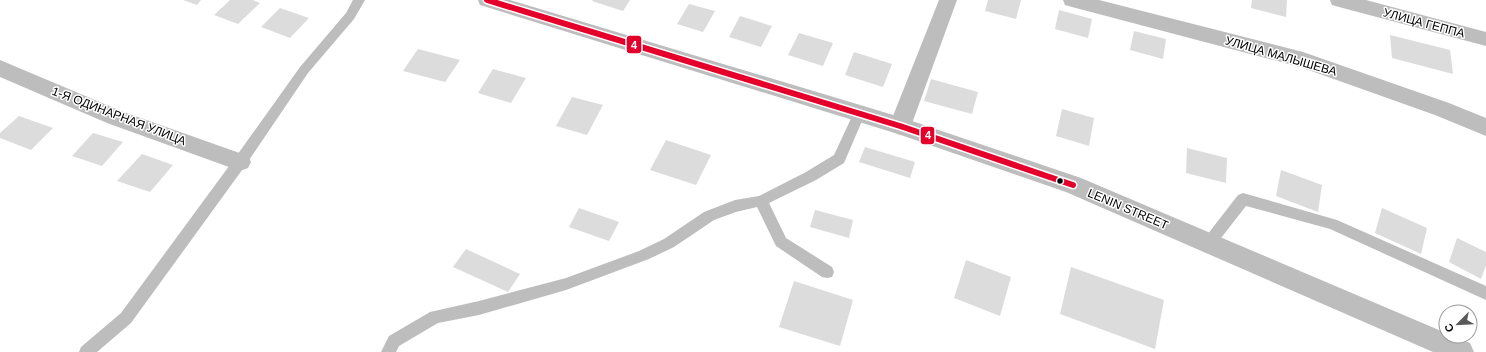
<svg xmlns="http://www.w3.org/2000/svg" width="1486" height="352" viewBox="0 0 1486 352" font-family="Arial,sans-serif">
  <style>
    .building { fill: #dcdcdc }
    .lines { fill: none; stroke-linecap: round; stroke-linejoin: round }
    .lane { fill: #bdbdbd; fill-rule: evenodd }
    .street { fill: #bdbdbd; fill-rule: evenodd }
    .primary { fill: #bdbdbd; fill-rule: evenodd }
    .bus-1-casing { stroke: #fff; stroke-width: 9 }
    .bus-1 { stroke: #e4002b; stroke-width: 6 }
    .bus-dot { fill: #000; stroke: #fff; stroke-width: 1.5 }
    .labels { text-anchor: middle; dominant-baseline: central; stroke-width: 3; stroke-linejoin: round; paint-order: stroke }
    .street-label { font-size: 12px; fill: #000; stroke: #fff }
    .line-badge { stroke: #fff; stroke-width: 1.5 }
    .badge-label { font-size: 11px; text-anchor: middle; font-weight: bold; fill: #fff }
  </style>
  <rect width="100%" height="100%" fill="#fff"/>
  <g class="building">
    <path d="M183,0H201L197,5Z"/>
    <path d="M230,0H253L260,3L238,24L214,15Z"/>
    <path d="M593,0H630L623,11L592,1Z"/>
    <path d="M988,0H1021L1016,19L985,11Z"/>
    <path d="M1252,0H1287L1286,17L1251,8Z"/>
    <path d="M689,4L715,11L703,32L677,24Z"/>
    <path d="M280,8L309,18L290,38L261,27Z"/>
    <path d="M1059,10L1092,19L1088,38L1055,29Z"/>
    <path d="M740,16L772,26L761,47L729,37Z"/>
    <path d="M1134,31L1166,39L1163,59L1130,50Z"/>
    <path d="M799,33L833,43L823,66L788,55Z"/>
    <path d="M1390,35L1450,50L1453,74L1392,58Z"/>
    <path d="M418,49L460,60L445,82L403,71Z"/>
    <path d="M854,52L892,64L883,87L845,75Z"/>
    <path d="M493,69L526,78L511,103L478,93Z"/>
    <path d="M931,79L978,92L972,114L924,101Z"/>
    <path d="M572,97L603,105L587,135L556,126Z"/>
    <path d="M1062,109L1094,118L1089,146L1056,136Z"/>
    <path d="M19,116L53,128L31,150L0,138V133Z"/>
    <path d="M93,133L123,142L102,166L72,156Z"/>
    <path d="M666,140L711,155L696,185L650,170Z"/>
    <path d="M865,147L915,162L910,178L859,162Z"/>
    <path d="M1187,148L1227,158L1226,183L1186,173Z"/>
    <path d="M142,154L173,165L150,192L117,181Z"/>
    <path d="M1281,170L1322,185L1318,212L1276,196Z"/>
    <path d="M579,208L619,222L609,241L569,227Z"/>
    <path d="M1382,208L1427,228L1421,254L1375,233Z"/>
    <path d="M815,210L853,220L849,238L810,227Z"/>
    <path d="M1457,238L1486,252V265L1481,279L1449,262Z"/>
    <path d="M466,249L520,274L508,292L453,267Z"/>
    <path d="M966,260L1011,277L1000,316L954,298Z"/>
    <path d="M1071,267L1164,300L1155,349L1060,314Z"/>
    <path d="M794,281L853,300L840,346L779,327Z"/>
  </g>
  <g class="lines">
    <g class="lane">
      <path d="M353,0H365L354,19L308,73L245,166L131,323L97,352H79L81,347L121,313L235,158L300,67L346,13Z"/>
      <path d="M859,109L863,110L865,114L844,163L816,180L769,203L786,238L832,267L834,272L832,277L827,278L822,277L776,246L757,207L736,212L714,220L674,247L649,259L566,290L479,315L438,323L399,346L396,352H381L389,336L430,312L479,301L566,278L639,251L664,239L704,212L735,200L759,196L806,172L834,155L855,110Z"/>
      <path d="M1243,193L1337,220L1486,286V300L1330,229L1246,206L1214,247L1209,249L1204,247L1202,243L1204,239L1238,195Z"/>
    </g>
    <g class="street">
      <path d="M939,0H957L911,126L907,132L900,135L893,132L889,126Z"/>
      <path d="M1063,0H1099L1303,52L1449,103L1486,118V136L1435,115L1300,67L1072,7L1065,5Z"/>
      <path d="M1330,0H1366L1486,32V46L1339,7L1332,5Z"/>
      <path d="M0,60L121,111L248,156L251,162L248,168L240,171L107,123L0,77Z"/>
    </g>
    <path class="primary" d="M478,0H510L900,117L1081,178L1446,333V336H1452L1470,343L1474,352H1433L1066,192L898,134L480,5Z"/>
    <g class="bus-1-casing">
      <path id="bus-1" d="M487,0L900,126L1073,185"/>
    </g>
    <use href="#bus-1" class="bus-1"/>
  </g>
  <circle class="bus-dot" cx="1060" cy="181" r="3.5"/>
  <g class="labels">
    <g class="street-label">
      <text transform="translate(1424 23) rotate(15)">УЛИЦА ГЕППА</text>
      <text transform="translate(1281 56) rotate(16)">УЛИЦА МАЛЫШЕВА</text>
      <text transform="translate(119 116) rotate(21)">1-Я ОДИНАРНАЯ УЛИЦА</text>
      <text transform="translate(1128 209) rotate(23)">LENIN STREET</text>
    </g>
  </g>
  <g class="line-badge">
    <rect x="626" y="35" width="16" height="19" rx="4" fill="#e4002b"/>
    <rect x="920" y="126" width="15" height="19" rx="4" fill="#e4002b"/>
  </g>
  <g class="badge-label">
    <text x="634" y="49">4</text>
    <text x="928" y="139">4</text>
  </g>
  <g transform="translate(1458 324) rotate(246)"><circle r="19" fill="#ffffff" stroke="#999999"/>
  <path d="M0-3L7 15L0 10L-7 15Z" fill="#595959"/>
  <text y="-6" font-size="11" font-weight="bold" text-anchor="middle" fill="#000000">С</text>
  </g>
</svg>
